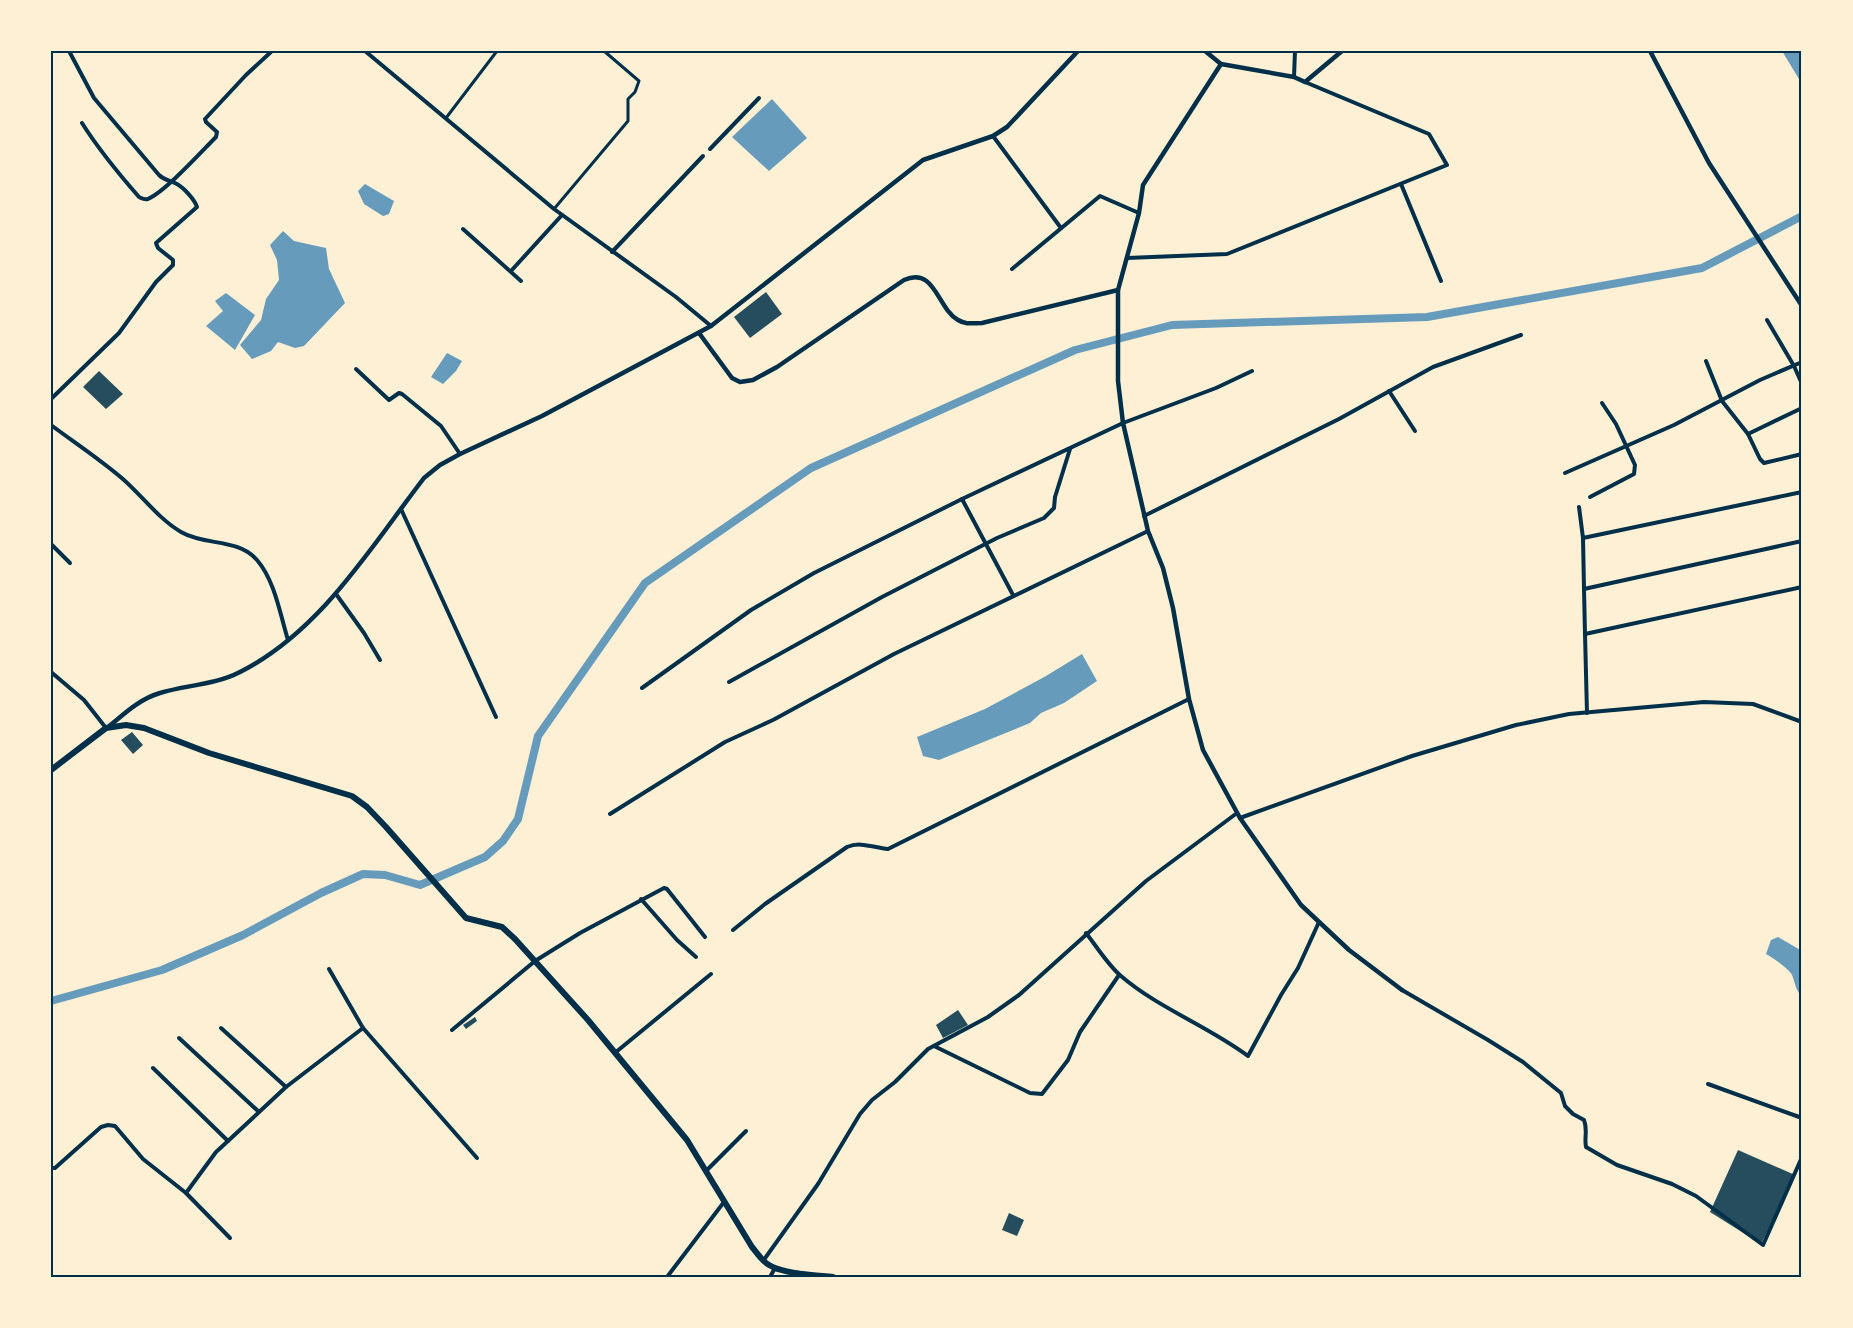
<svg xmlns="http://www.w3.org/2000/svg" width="1853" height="1328" viewBox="0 0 1853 1328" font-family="'DejaVu Sans',sans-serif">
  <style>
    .water { fill: #669bbc }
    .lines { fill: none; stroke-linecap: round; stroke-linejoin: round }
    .canal { stroke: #669bbc; stroke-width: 8 }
    .building { fill: #264d5e }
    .pedestrian { stroke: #003049; stroke-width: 3 }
    .minor { stroke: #003049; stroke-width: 4 }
    .tertiary { stroke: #003049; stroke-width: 4.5 }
    .primary { stroke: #003049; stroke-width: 6 }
    .neatline { fill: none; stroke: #003049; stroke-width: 2 }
  </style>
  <rect width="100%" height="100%" fill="#fdf0d5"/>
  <g class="water">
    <path d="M1782,51H1802V84Z"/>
    <path d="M772,99L807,138L769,171L732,137Z"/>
    <path d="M365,184L394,201L389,214L383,216L364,204L358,191Z"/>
    <path d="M283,231L294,241L326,248L329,269L345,303L304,346L295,348L278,342L271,351L252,359L240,345L261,320L266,299L279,280L277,260L270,245Z"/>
    <path d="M226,293L255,315L235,350L206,326L223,311L215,301Z"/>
    <path d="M447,353L462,361L456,371L443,384L431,377Z"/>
    <path d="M1082,654L1097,681L1064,703L1041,713L1030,723L939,760L923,756L917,737L985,709L1046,676Z"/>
    <path d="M1778,937L1802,951V993H1799C1795,987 1795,982 1792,975C1789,969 1772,957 1766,954L1771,940Z"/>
  </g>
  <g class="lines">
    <path class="canal" d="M51,1001L162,970L243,935L321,893L363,874L385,875L420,885L485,857L503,841L518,819L538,736L645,583L811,468L1075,350L1172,325L1427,317L1702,268L1802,216"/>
  </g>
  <g class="building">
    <path d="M766,292L782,314L750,338L734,317Z"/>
    <path d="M99,371L123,394L106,409L83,387Z"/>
    <path d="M132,732L143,745L133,754L121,740Z"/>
    <path d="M958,1010L968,1025L943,1038L936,1025Z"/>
    <path d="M475,1017L477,1021L466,1029L463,1025Z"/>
    <path d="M1738,1150L1795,1175L1761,1244L1710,1212Z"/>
    <path d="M1009,1213L1024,1220L1017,1236L1002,1230Z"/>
  </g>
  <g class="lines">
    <g class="pedestrian">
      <path d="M446,118L497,51"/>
      <path d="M554,209L628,121V99L635,92L639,81L604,51"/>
    </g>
    <g class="minor">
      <path d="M365,51L554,209L676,297L711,326"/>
      <path d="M1294,77L1295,51"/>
      <path d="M82,123C99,150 118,173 139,197C143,199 144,200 148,199C166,191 201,152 216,137L217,132L206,122L205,119L246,75L272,51"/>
      <path d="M993,136L1061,228"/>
      <path d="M710,149L759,98"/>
      <path d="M1401,184L1441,281"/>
      <path d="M463,229L521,281"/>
      <path d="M612,252L703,156"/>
      <path d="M1127,258L1227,254L1447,165L1429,134L1305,82"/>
      <path d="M1012,269L1100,196L1139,213"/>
      <path d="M511,271L562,215"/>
      <path d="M1767,320L1794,366L1802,384"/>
      <path d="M1706,361L1722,401L1748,434L1760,459L1764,463L1802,454"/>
      <path d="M356,369L389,400L399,393L402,394L441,426L460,454"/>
      <path d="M1389,391L1415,431"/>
      <path d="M51,399L119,333L156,282L173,265V260L158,248L156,243L197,207C195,200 184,188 177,184C170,180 165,181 159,175L94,98L69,51"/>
      <path d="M51,425C75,443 101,460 124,480C143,497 159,519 181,532C205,546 238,538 257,560C275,581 280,614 288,640"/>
      <path d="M1748,434L1802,408"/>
      <path d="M1565,473L1674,425L1760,380L1802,362"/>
      <path d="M1590,497L1634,474L1635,465L1616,424L1602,403"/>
      <path d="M962,499L1013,595"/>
      <path d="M1579,507L1583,538L1802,492"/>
      <path d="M401,509L496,717"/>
      <path d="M1144,516L1339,419L1433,367L1521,335"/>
      <path d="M1583,538L1584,589"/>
      <path d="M51,544L70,563"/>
      <path d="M336,594L364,633L380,660"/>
      <path d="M1585,634L1584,589L1802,541"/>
      <path d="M51,672L84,700L106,728"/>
      <path d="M729,682L882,597L997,538L1044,518L1054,508L1055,497L1070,449"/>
      <path d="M642,688L751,610L814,573L962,499L1123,423L1216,388L1252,371"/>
      <path d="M1587,713L1585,634L1802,587"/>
      <path d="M610,814L725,742L773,720L894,654L1148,531"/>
      <path d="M1240,818L1412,756L1516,725L1569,714L1704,702L1753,704L1802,722"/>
      <path d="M641,899L677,940L696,957"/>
      <path d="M733,930L765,904L847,847C861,841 874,848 888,849L1189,699"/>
      <path d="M1086,933C1097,947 1108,965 1121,976C1158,1008 1208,1026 1248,1056L1281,995L1298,968L1319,922"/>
      <path d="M1402,990L1488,1040L1523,1062L1561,1093L1565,1106L1573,1114L1584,1120C1588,1130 1584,1137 1586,1147L1617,1165L1672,1184L1696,1196L1763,1245L1802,1157"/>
      <path d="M221,1028L286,1087"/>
      <path d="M363,1028L477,1158"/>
      <path d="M452,1030L535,961L580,933L664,888L667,889L705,937"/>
      <path d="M179,1038L258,1111"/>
      <path d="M934,1046L1030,1093L1042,1094L1068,1060L1080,1032L1119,975"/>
      <path d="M616,1052L711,974"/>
      <path d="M153,1068L228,1141L286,1087L363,1028L329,969"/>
      <path d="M1708,1084L1802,1118"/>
      <path d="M51,1168H55L101,1127L108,1125L115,1126L143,1159L186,1193L230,1238"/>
      <path d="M706,1171L746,1131"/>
      <path d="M186,1193L216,1152L228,1141"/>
      <path d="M763,1261L818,1184L860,1114L872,1100L895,1082L928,1049L988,1017L1019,995L1146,881L1237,813"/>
      <path d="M667,1277L724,1202"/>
      <path d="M770,1277L775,1268"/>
    </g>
    <g class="tertiary">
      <path d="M1205,51L1221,64L1294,77L1305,82L1342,51"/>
      <path d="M1650,51L1709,163L1802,306"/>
      <path d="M1221,64L1143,185L1139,213L1118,290V381L1123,423L1148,531L1163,568L1173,608L1189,699L1203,750L1240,818L1301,905L1349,950L1402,990"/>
      <path d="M699,333L732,378L740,382L753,380L777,367L904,280C935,266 937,308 958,320C966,325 973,323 982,323L1118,290"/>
      <path d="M107,728C123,715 139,699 160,693C186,685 215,685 240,672C321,631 370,548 424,478L440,465L460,454L542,416L711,326L923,160L993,136L1007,127L1078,51"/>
    </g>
    <path class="primary" d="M51,770L106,728L126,725L144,728L209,753L352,796L367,807L386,827L466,918L502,927L515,939L588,1020L687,1140L752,1247C757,1253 762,1261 769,1265C784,1274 815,1275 833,1277"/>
  </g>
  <rect width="1853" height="1328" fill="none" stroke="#fdf0d5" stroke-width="105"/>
  <rect x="52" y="52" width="1748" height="1224" class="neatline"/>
</svg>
